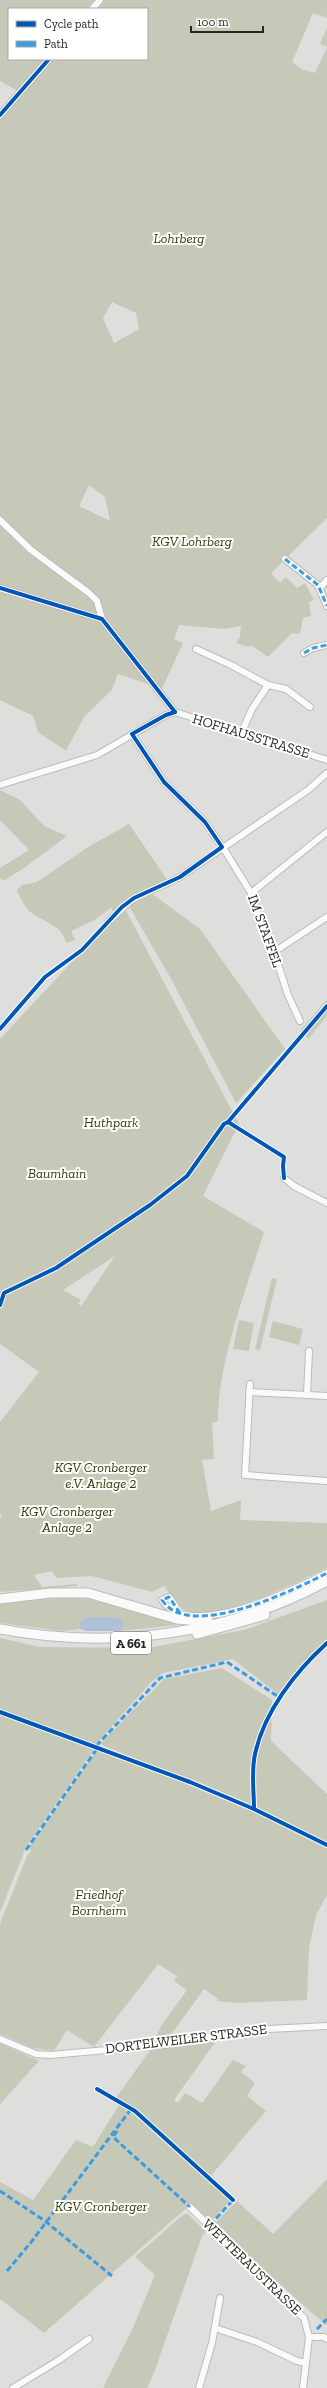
<svg xmlns="http://www.w3.org/2000/svg" width="327" height="2388" viewBox="0 0 327 2388" font-family="'Zilla Slab',serif">
  <style>
    .green { fill: #c6c8b8; fill-rule: evenodd }
    .water { fill: #b0c1d7 }
    .lines { fill: none; stroke-linecap: round; stroke-linejoin: round }
    .minor-casing { stroke: #bbbcba; stroke-width: 8 }
    .highway-casing { stroke: #bbbcba; stroke-width: 11 }
    .minor { stroke: #fafafa; stroke-width: 6 }
    .highway { stroke: #fafafa; stroke-width: 9 }
    .quiet { stroke: #3c9ce0; stroke-width: 3; stroke-dasharray: 6 3; stroke-linecap: butt }
    .cycleway-casing { stroke: #fffffe; stroke-width: 6 }
    .cycleway { stroke: #0057b8; stroke-width: 4 }
    .labels { text-anchor: middle; dominant-baseline: central; stroke-width: 4; stroke-linejoin: round; paint-order: stroke }
    .shield { fill: #fffffe; stroke: #676766; stroke-width: 1 }
    .shield-label { font-size: 13px; font-weight: bold; fill: #262625 }
    .park-label { font-size: 14px; font-style: italic; fill: #383b0b; stroke: #fffffe }
    .street-label { font-size: 14px; fill: #262625; stroke: #fffffe }
  </style>
  <rect width="100%" height="100%" fill="#dedfdd"/>
  <g class="green">
    <path d="M0,0H327V18L313,13L292,62L301,69L315,73L327,47L320,44L327,27V518L271,573L280,583L286,577L297,588L305,583L314,600L309,602L311,616L303,618L300,634L292,633L268,657L251,645L249,647L236,643L240,637L241,626L224,629L179,625L174,639L183,643L161,691L158,687L118,674L112,690L84,717L66,751L38,732L33,716L0,700V119L26,90L21,87L18,91L0,81ZM9,9H147V59H9ZM112,302L136,313L139,329L114,343L103,318ZM89,485L105,497L110,521L79,506Z"/>
    <path d="M0,790L20,800L44,826L67,836L24,868L3,881L0,878V868L29,850L0,820Z"/>
    <path d="M129,824L168,881C147,888 128,895 113,911L111,908L94,920L71,931L75,940L66,943C63,926 45,922 33,914C25,909 21,899 17,890L22,885L37,882L88,847Z"/>
    <path d="M151,893L200,929L285,1049L236,1103L170,977L129,906Z"/>
    <path d="M125,909L239,1124L203,1196L264,1232C246,1290 218,1361 218,1421L212,1423L214,1459L202,1460L211,1511L241,1500L240,1520L327,1523V1568C298,1582 224,1619 193,1613C179,1610 172,1597 164,1586L152,1592L92,1576L56,1578L52,1571L34,1575L42,1587L76,1584L78,1586L0,1592V1519L2,1516L0,1514V1422L39,1372L0,1344V1039L108,923ZM115,1256L81,1306L78,1304L81,1300L63,1290Z"/>
    <path d="M327,999V1016L308,1039L300,1031Z"/>
    <path d="M272,1278L277,1279L260,1350L255,1349Z"/>
    <path d="M239,1320L254,1323L249,1351L233,1349Z"/>
    <path d="M273,1321L303,1329L299,1345L269,1337Z"/>
    <path d="M74,1597L106,1601L178,1625L120,1631L123,1627L80,1623V1629L63,1631L0,1623V1601Z"/>
    <path d="M327,1600V1639L279,1695L233,1659L163,1673L152,1681L96,1744L0,1710V1638L40,1647L147,1648L244,1630Z"/>
    <path d="M222,1668L272,1700L271,1741L327,1794V1895L316,1915L309,1948L307,2000L238,2003L217,2001L218,1999L204,1989L167,2040L154,2042L161,2026L187,1990L174,1981L177,1976L158,1964L94,2047L67,2030L54,2051L33,2048L0,2034V1924L27,1856L31,1851L29,1847L98,1749L189,1785L158,1768L100,1744L164,1679Z"/>
    <path d="M0,1713L95,1748L26,1847L0,1912Z"/>
    <path d="M218,2038L174,2100L178,2103L185,2093L202,2103L233,2060L246,2066L241,2072L255,2083L247,2096L266,2111L209,2178L131,2108L115,2099L151,2049Z"/>
    <path d="M0,2043L39,2061L0,2104Z"/>
    <path d="M119,2105L130,2111L231,2199L211,2221L191,2204L44,2333L0,2299V2182L33,2200L76,2140L93,2147Z"/>
    <path d="M327,2179V2326L213,2225L237,2201L273,2234Z"/>
    <path d="M184,2214H188L206,2232L202,2236L154,2373L147,2388H103L132,2330L155,2275L135,2257Z"/>
  </g>
  <path class="water" d="M113,1617L123,1620V1627L120,1631H86L80,1629V1623L84,1618Z"/>
  <g class="lines">
    <g class="minor-casing">
      <g id="minor">
        <path d="M92,9L100,0"/>
        <path d="M0,115L49,59"/>
        <path d="M0,520L31,550L89,593L97,601L102,619"/>
        <path d="M285,559L318,585L327,606"/>
        <path d="M0,588L102,619L175,712"/>
        <path d="M320,588L327,580"/>
        <path d="M196,649L231,665L268,685L286,689L310,707"/>
        <path d="M304,653L313,648L327,645"/>
        <path d="M132,734L164,782L205,822L227,854L251,893L269,950L274,952L288,995L300,1021"/>
        <path d="M241,734L252,709L268,685"/>
        <path d="M0,785L97,755L166,715L175,712L327,760"/>
        <path d="M251,893L327,832"/>
        <path d="M108,922L131,900L180,877L308,790L327,773"/>
        <path d="M274,952L327,917"/>
        <path d="M284,1178L294,1186L327,1203"/>
        <path d="M250,1384L245,1475L327,1481"/>
        <path d="M249,1392L327,1396"/>
        <path d="M307,1395L309,1351"/>
        <path d="M180,1613L169,1597L162,1600C189,1642 294,1590 327,1573"/>
        <path d="M0,2039L36,2054L50,2055L163,2045L247,2030L327,2026"/>
        <path d="M190,2207L304,2318L309,2337L303,2388"/>
        <path d="M215,2328L257,2342L297,2361L306,2363"/>
        <path d="M309,2337H324L327,2339"/>
        <path d="M13,2388L59,2360L89,2339"/>
        <path d="M199,2388L212,2343L220,2298"/>
      </g>
    </g>
    <g class="highway-casing">
      <g id="highway">
        <path d="M0,1599L50,1593H88L177,1619L209,1622"/>
        <path d="M0,1629C110,1650 228,1635 327,1581"/>
        <path d="M197,1634L265,1615"/>
      </g>
    </g>
    <use href="#minor" class="minor"/>
    <use href="#highway" class="highway"/>
    <g class="quiet">
      <path d="M285,559L318,585L327,606"/>
      <path d="M304,653L313,648L327,645"/>
      <path d="M180,1613L169,1597L162,1600C189,1642 294,1590 327,1573"/>
      <path d="M26,1850L96,1750L98,1744L160,1678L227,1662L280,1698"/>
      <path d="M117,2131L113,2137L190,2207"/>
      <path d="M0,2191L45,2221L112,2276"/>
      <path d="M210,2225L233,2200L232,2198"/>
      <path d="M7,2271L32,2241L131,2109"/>
      <path d="M317,2329L327,2319"/>
    </g>
    <g class="cycleway-casing">
      <g id="cycleway">
        <path d="M0,115L49,59"/>
        <path d="M0,588L102,619L175,712"/>
        <path d="M0,1029L45,977L82,950L122,907L134,898L180,877L222,847L205,822L164,782L132,734L166,715L175,712"/>
        <path d="M228,1122L284,1157L283,1166L284,1178"/>
        <path d="M0,1305L4,1293L56,1268L150,1205L187,1176L224,1124L228,1122L327,1006"/>
        <path d="M0,1712L190,1782L254,1809L327,1845"/>
        <path d="M254,1809C254,1791 251,1772 255,1754C264,1712 295,1672 327,1643"/>
        <path d="M97,2089L135,2111L233,2200"/>
      </g>
    </g>
    <use href="#cycleway" class="cycleway"/>
  </g>
  <g class="labels">
    <rect class="shield" x="111" y="1632" width="40" height="22" rx="3"/>
    <g class="shield-label">
      <text x="131" y="1643">A 661</text>
    </g>
    <g class="park-label">
      <text x="179" y="238">Lohrberg</text>
      <text x="192" y="541">KGV Lohrberg</text>
      <text x="111" y="1122">Huthpark</text>
      <text x="57" y="1173">Baumhain</text>
      <text x="101" y="1467">KGV Cronberger<tspan x="101" dy="16">e.V. Anlage 2</tspan></text>
      <text x="67" y="1511">KGV Cronberger<tspan x="67" dy="16">Anlage 2</tspan></text>
      <text x="99" y="1894">Friedhof<tspan x="99" dy="16">Bornheim</tspan></text>
      <text x="101" y="2206">KGV Cronberger</text>
    </g>
    <g class="street-label">
      <text transform="translate(251 736) rotate(17)">HOFHAUSSTRASSE</text>
      <text transform="translate(265 931) rotate(70)">IM STAFFEL</text>
      <text transform="translate(186 2039) rotate(-7)">DORTELWEILER STRASSE</text>
      <text transform="translate(252 2267) rotate(44)">WETTERAUSTRASSE</text>
    </g>
  </g>
  <rect x="8" y="8" width="140" height="52" fill="#fffffe" stroke="#a8a8a7"/>
  <rect x="16" y="21" width="20" height="6" fill="#0057b8" stroke="#a8a8a7"/>
  <text x="44" y="28" font-size="12" fill="#262625">Cycle path</text>
  <rect x="16" y="41" width="20" height="6" fill="#3c9ce0" stroke="#a8a8a7"/>
  <text x="44" y="48" font-size="12" fill="#262625">Path</text>
  <path d="M191 26v6h72v-6" fill="none" stroke="#262625" stroke-width="2"/>
  <text x="197" y="26" font-size="12" fill="#262625" stroke="#fffffe" stroke-width="3" paint-order="stroke">100 m</text>
</svg>
